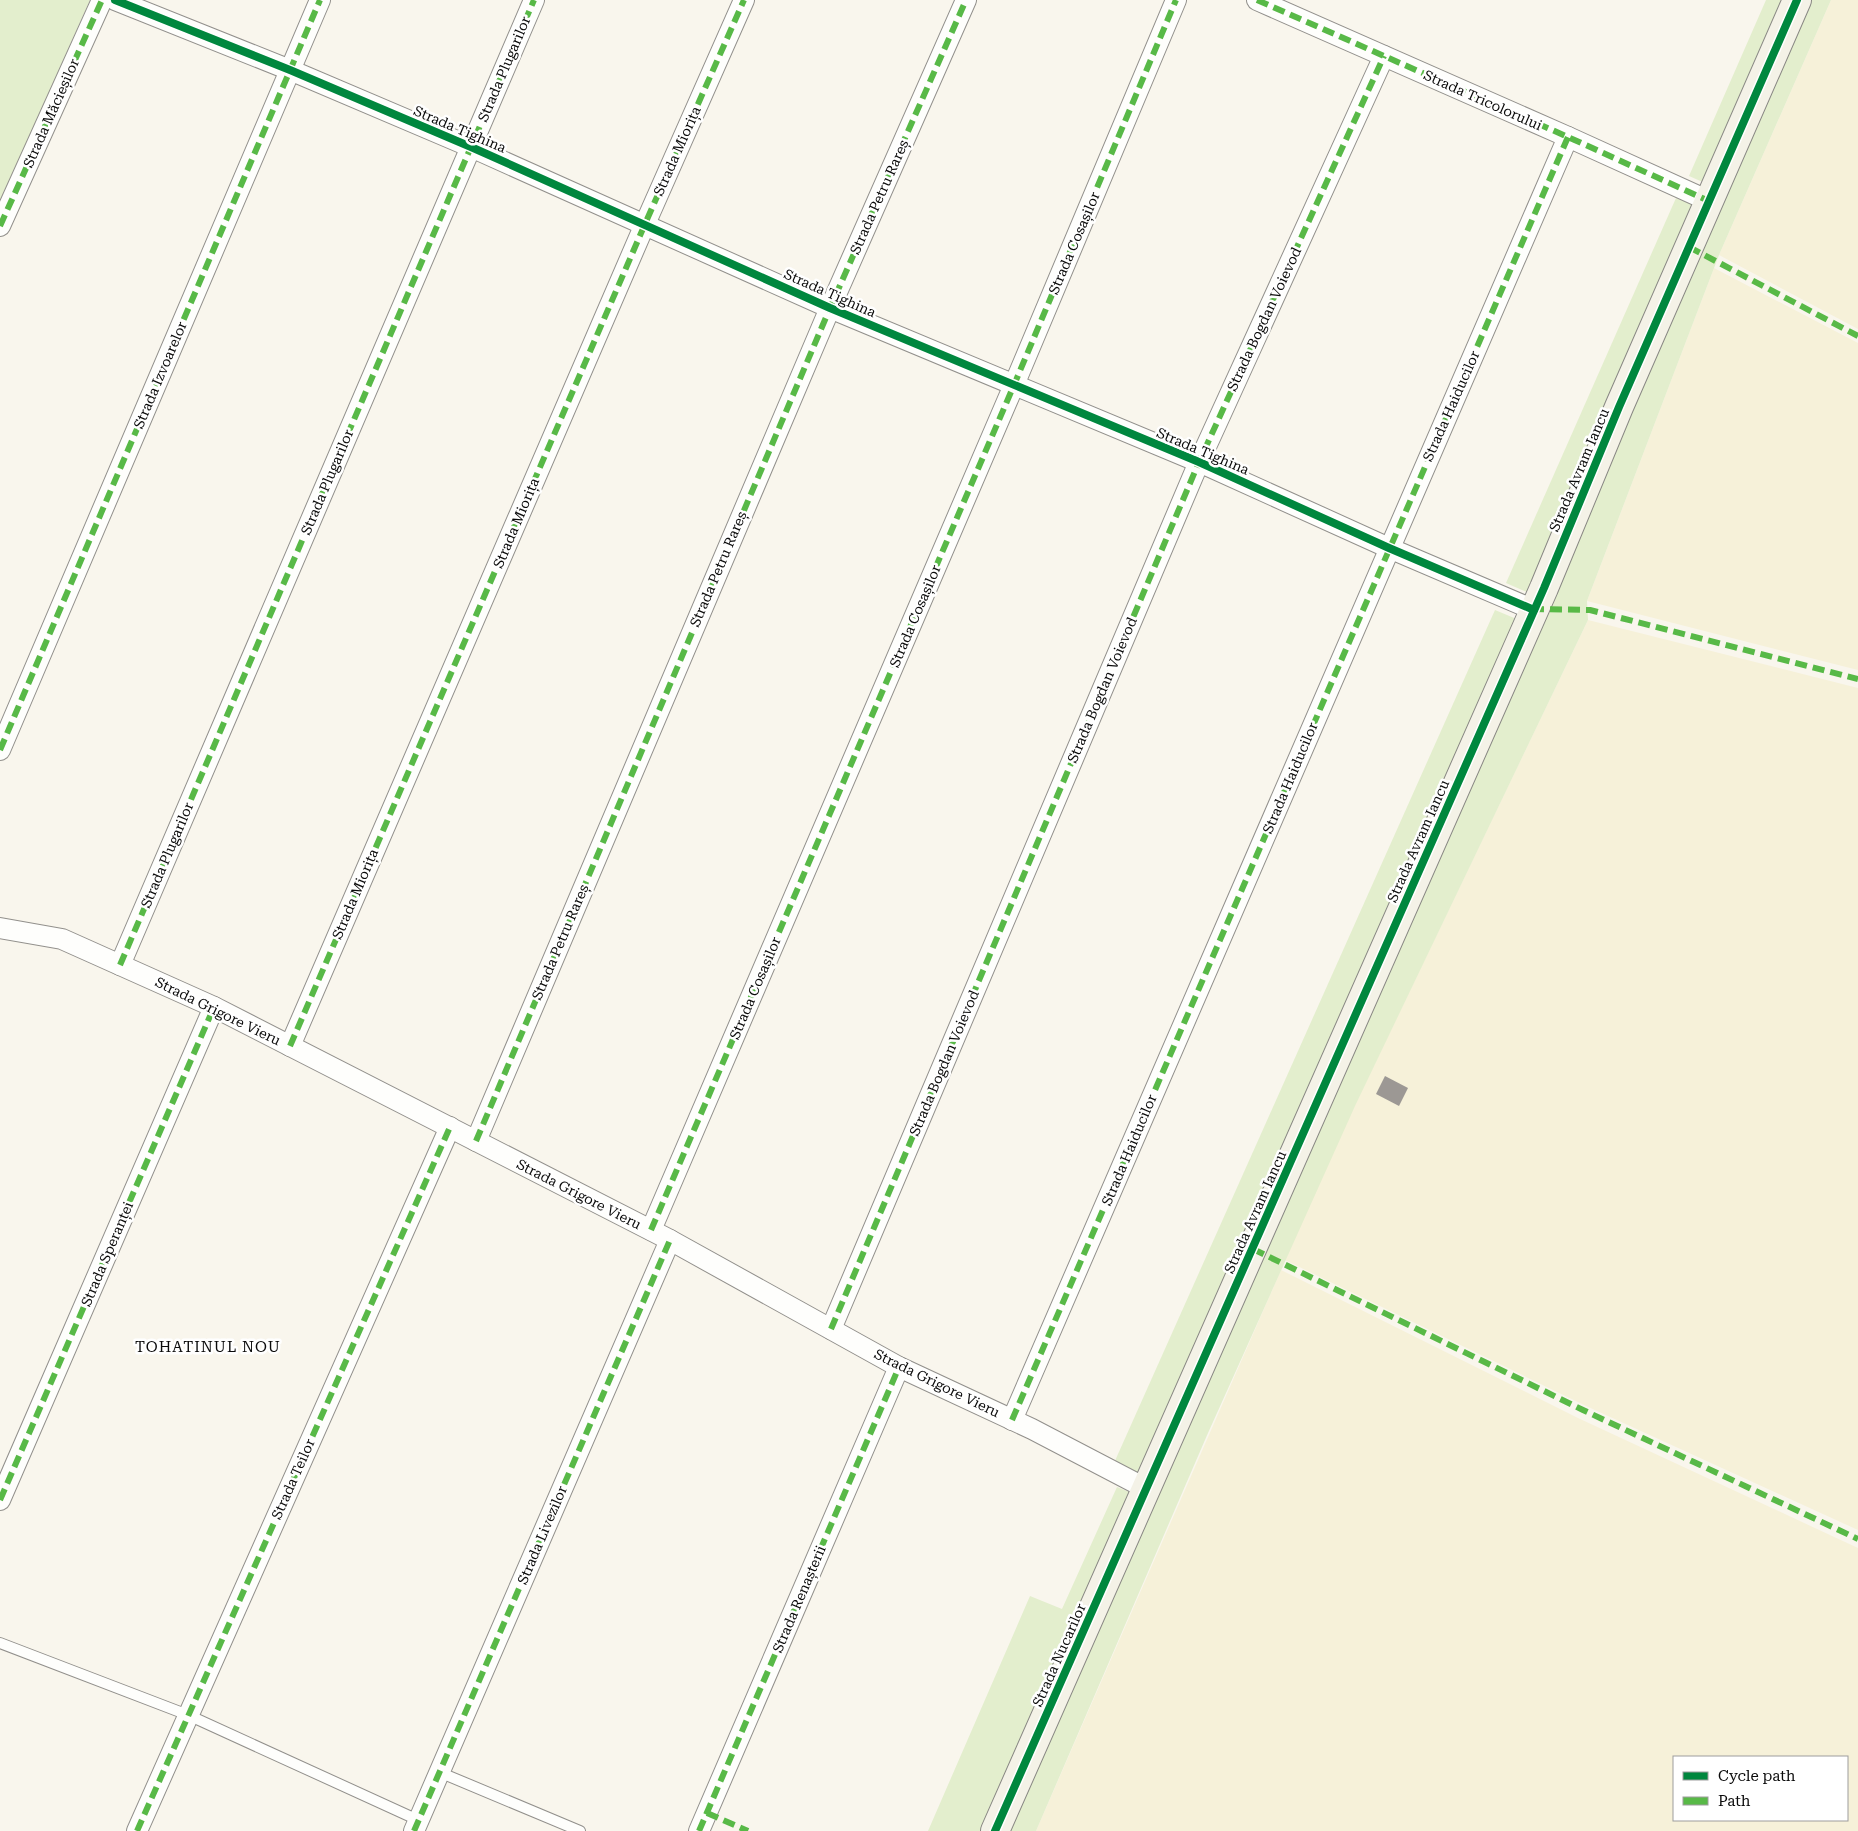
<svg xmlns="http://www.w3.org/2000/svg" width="1858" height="1831" viewBox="0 0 1858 1831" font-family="'Roboto Serif',serif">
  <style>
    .farmland { fill: #f6f1d9; fill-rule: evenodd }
    .green { fill: #e3eecd }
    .building { fill: #9c9894 }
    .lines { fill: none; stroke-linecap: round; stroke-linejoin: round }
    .lane-casing { stroke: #92908c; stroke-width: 12 }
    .street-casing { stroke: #92908c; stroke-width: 22 }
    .secondary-casing { stroke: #888783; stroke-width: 30 }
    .lane { stroke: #fefefc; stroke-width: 10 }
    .street { stroke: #fefefc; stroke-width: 20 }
    .secondary { stroke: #f4f2e7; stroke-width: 28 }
    .quiet { stroke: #58b947; stroke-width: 6; stroke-dasharray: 12 6; stroke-linecap: butt }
    .cycleway-casing { stroke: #fff; stroke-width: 11 }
    .cycleway { stroke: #00873e; stroke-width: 8 }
    .labels { text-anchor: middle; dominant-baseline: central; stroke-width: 5; stroke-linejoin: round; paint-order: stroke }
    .street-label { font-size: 14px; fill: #0a0a0a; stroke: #fff }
    .neighbourhood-label { font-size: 15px; letter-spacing: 1px; fill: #0a0a0a; stroke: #fff }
  </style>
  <rect width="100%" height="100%" fill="#f9f6ed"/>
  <g class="farmland">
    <path d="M1831,0H1858V329L1719,255Z"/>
    <path d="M1714,268L1858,343V670L1587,601Z"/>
    <path d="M1588,620L1858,688V1530L1584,1405L1285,1260L1329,1159Z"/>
    <path d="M1281,1270L1578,1418L1858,1548V1831H1036ZM1674,1757H1847V1820H1674Z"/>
  </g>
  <g class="green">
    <path d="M0,0H90L0,203Z"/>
    <path d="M1766,0H1787L1705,183L1689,176Z"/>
    <path d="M1807,0H1831L1719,255L1587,601L1588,620L1355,1106L1208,1433L1036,1831H1007Z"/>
    <path d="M1676,198L1697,206L1529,593L1506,583Z"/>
    <path d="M1495,610L1519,620L1141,1478L1114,1463Z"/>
    <path d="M1117,1487L1134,1494L988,1831H928L1030,1596L1062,1609Z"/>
  </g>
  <path class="building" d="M1385,1076L1408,1088L1399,1106L1376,1094Z"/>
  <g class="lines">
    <g class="lane-casing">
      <g id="lane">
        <path d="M0,1643L188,1715L418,1820"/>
        <path d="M439,1772L580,1831"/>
      </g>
    </g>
    <g class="street-casing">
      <g id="street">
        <path d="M115,0L290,70L471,147L830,308L1199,462L1389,548L1534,610"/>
        <path d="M1257,0L1568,137L1709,201"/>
        <path d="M0,226L102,0"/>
        <path d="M0,750L320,0"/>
        <path d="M0,928L62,939L214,1007L670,1240L899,1367L1032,1429L1147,1489"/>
        <path d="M120,965L534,0"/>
        <path d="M290,1046L645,224L744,0"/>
        <path d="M476,1141L830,308L966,0"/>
        <path d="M651,1230L1014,385L1176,0"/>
        <path d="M831,1329L1199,462L1384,56"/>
        <path d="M1012,1420L1568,137"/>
        <path d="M0,1500L214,1007"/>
        <path d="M137,1831L450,1127"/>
        <path d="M414,1831L670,1240"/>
        <path d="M699,1831L899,1367"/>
      </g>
    </g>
    <g class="secondary-casing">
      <path id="secondary" d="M995,1831L1544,588L1619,407L1797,0"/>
    </g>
    <use href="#lane" class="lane"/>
    <use href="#street" class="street"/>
    <use href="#secondary" class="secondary"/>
    <g class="quiet">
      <path d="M1257,0L1568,137L1709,201"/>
      <path d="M0,226L102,0"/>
      <path d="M1689,247L1858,336"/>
      <path d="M1532,609L1590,610L1858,679"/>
      <path d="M0,750L320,0"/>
      <path d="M120,965L534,0"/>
      <path d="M290,1046L645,224L744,0"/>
      <path d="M476,1141L830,308L966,0"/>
      <path d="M651,1230L1014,385L1176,0"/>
      <path d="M1253,1249L1583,1410L1858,1539"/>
      <path d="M831,1329L1199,462L1384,56"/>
      <path d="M1012,1420L1568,137"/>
      <path d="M0,1500L214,1007"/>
      <path d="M707,1813L748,1831"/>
      <path d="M137,1831L450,1127"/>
      <path d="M414,1831L670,1240"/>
      <path d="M699,1831L899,1367"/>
    </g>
    <g class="cycleway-casing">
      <g id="cycleway">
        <path d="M115,0L290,70L471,147L830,308L1199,462L1389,548L1534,610"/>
        <path d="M995,1831L1544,588L1619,407L1797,0"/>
      </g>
    </g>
    <use href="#cycleway" class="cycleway"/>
  </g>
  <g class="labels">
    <g class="street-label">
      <text transform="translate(504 69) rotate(-67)">Strada Plugarilor</text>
      <text transform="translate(1483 100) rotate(24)">Strada Tricolorului</text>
      <text transform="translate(51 113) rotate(-66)">Strada Măcieșilor</text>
      <text transform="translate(460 129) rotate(23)">Strada Tighina</text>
      <text transform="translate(677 151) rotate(-66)">Strada Miorița</text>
      <text transform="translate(879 197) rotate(-66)">Strada Petru Rareș</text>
      <text transform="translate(1074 243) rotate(-67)">Strada Cosașilor</text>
      <text transform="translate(830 293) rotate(24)">Strada Tighina</text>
      <text transform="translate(1264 319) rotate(-65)">Strada Bogdan Voievod</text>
      <text transform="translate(160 375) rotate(-67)">Strada Izvoarelor</text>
      <text transform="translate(1451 406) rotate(-66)">Strada Haiducilor</text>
      <text transform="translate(1203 451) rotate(23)">Strada Tighina</text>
      <text transform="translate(1579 470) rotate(-67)">Strada Avram Iancu</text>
      <text transform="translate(327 482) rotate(-67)">Strada Plugarilor</text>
      <text transform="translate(516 523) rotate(-67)">Strada Miorița</text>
      <text transform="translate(718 569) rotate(-67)">Strada Petru Rareș</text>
      <text transform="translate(915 616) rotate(-67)">Strada Cosașilor</text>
      <text transform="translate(1102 690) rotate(-67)">Strada Bogdan Voievod</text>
      <text transform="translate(1290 778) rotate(-67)">Strada Haiducilor</text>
      <text transform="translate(1418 841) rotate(-66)">Strada Avram Iancu</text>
      <text transform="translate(167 855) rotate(-67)">Strada Plugarilor</text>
      <text transform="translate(355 894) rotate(-67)">Strada Miorița</text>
      <text transform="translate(560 942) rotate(-67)">Strada Petru Rareș</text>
      <text transform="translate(755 988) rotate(-67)">Strada Cosașilor</text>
      <text transform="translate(218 1011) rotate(26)">Strada Grigore Vieru</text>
      <text transform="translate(944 1063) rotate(-67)">Strada Bogdan Voievod</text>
      <text transform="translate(1129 1150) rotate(-67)">Strada Haiducilor</text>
      <text transform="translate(579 1194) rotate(27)">Strada Grigore Vieru</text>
      <text transform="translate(1255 1212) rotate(-66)">Strada Avram Iancu</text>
      <text transform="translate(107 1254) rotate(-67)">Strada Speranței</text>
      <text transform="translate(937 1383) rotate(26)">Strada Grigore Vieru</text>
      <text transform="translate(293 1479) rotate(-66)">Strada Teilor</text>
      <text transform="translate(542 1535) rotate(-67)">Strada Livezilor</text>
      <text transform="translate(799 1599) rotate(-67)">Strada Renașterii</text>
      <text transform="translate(1059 1655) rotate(-66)">Strada Nucarilor</text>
    </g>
    <g class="neighbourhood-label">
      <text x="208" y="1347">TOHATINUL NOU</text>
    </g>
  </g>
  <rect x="1673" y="1756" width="175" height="65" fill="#ffffff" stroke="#9d9d9d"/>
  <rect x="1683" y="1772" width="25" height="8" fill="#00873e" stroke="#9d9d9d"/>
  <text x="1718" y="1781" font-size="15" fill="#0a0a0a">Cycle path</text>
  <rect x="1683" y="1797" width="25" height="8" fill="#58b947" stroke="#9d9d9d"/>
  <text x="1718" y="1806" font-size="15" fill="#0a0a0a">Path</text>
</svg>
